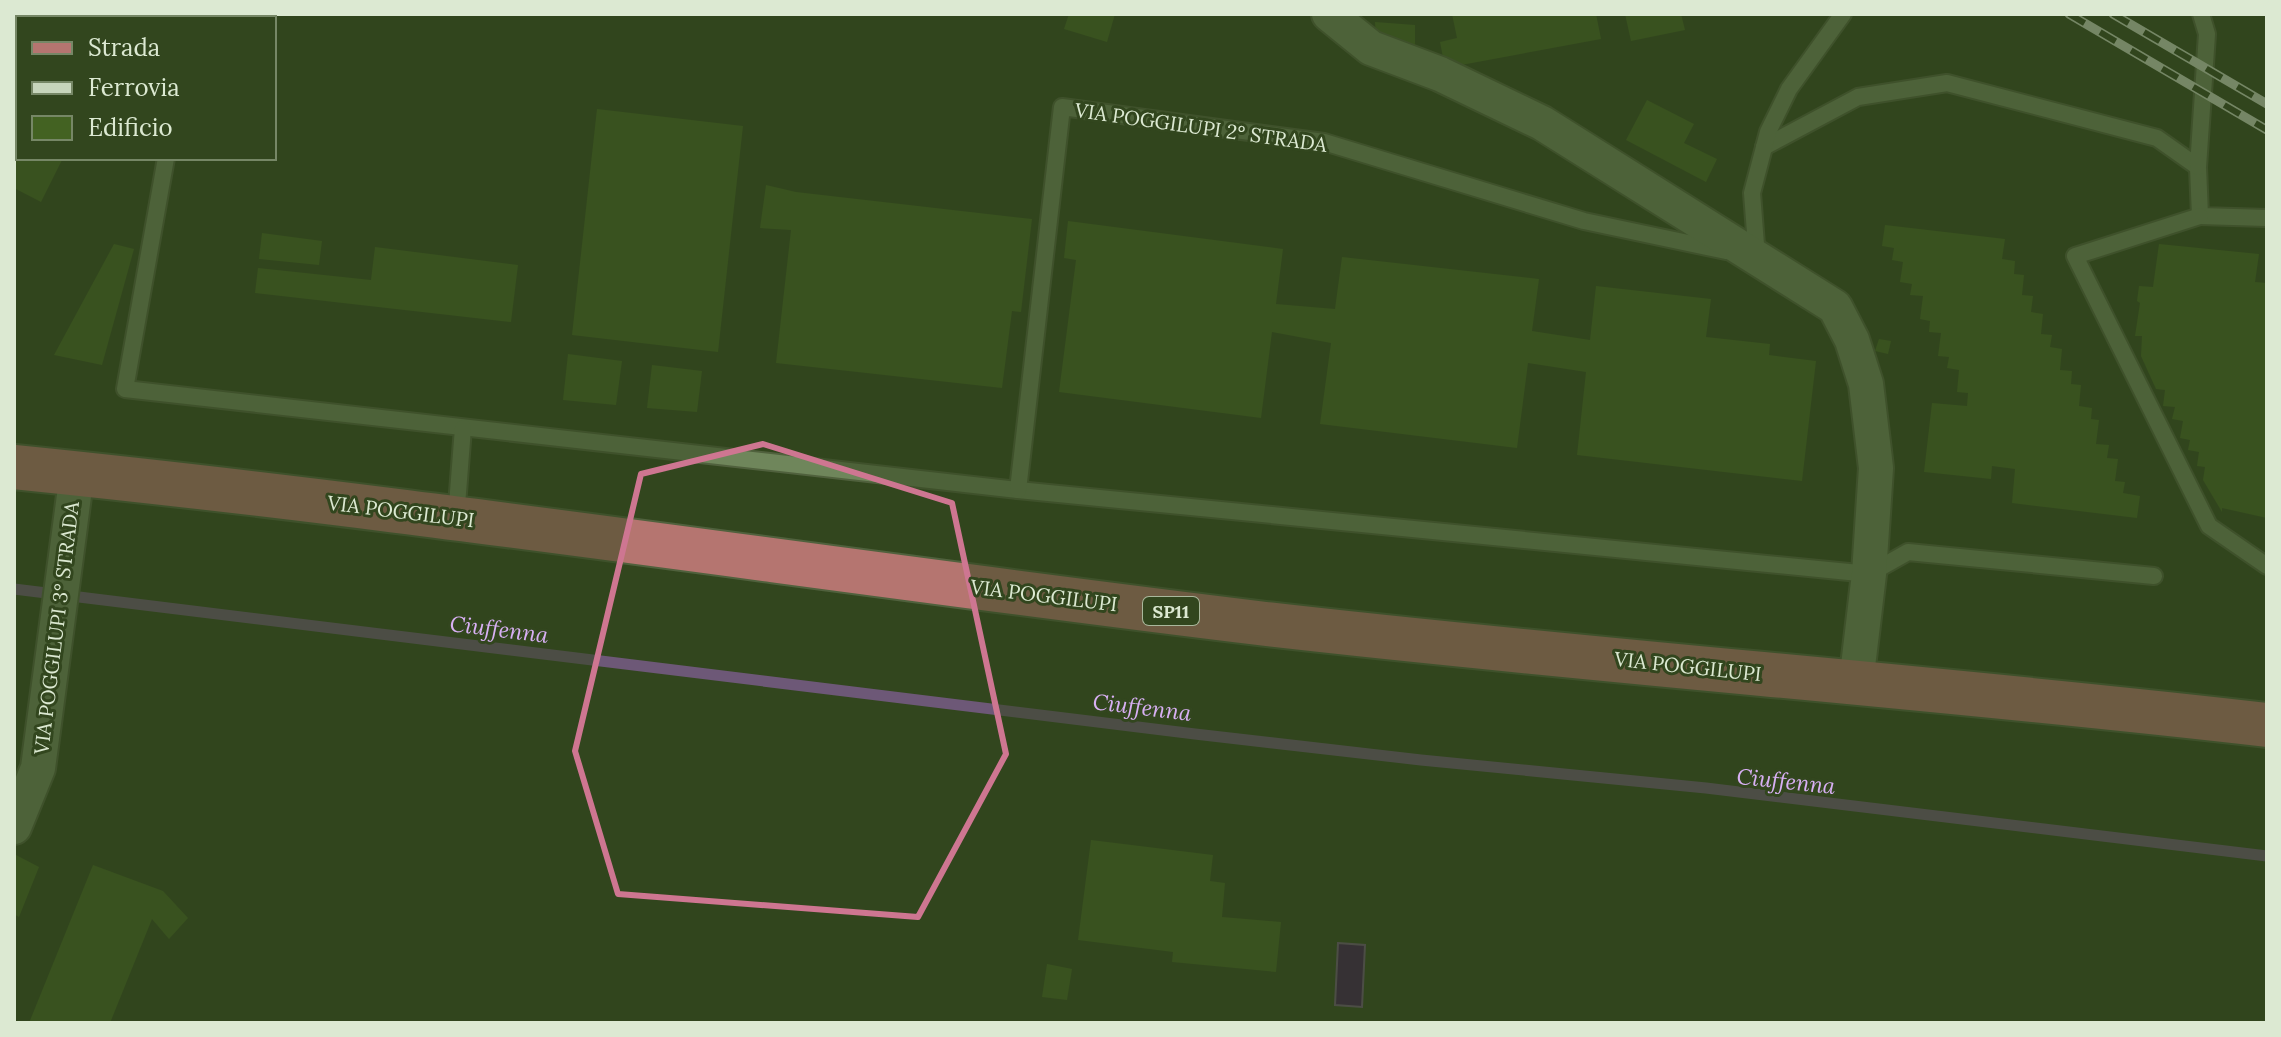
<svg xmlns="http://www.w3.org/2000/svg" width="2281" height="1037" viewBox="0 0 2281 1037" font-family="Lora,serif">
  <style>
    .water { fill: #3d1a50; stroke: #6d5877; stroke-width: 2 }
    .lines { fill: none; stroke-linecap: round; stroke-linejoin: round }
    .stream { stroke: #6d5877; stroke-width: 11 }
    .building { fill: #436222 }
    .service-casing { stroke: #50613d; stroke-width: 20 }
    .minor-casing { stroke: #50613d; stroke-width: 38 }
    .primary-casing { stroke: #50613d; stroke-width: 48 }
    .service { stroke: #6f865b; stroke-width: 16 }
    .minor { stroke: #6f865b; stroke-width: 34 }
    .primary { stroke: #b57570; stroke-width: 44 }
    .rail-casing { stroke: #c7d5bc; stroke-width: 9 }
    .rail { stroke: #32461e; stroke-width: 6; stroke-dasharray: 18; stroke-linecap: butt }
    .marked { fill: none; stroke: #ce7691; stroke-width: 6; stroke-linejoin: round }
    .labels { text-anchor: middle; dominant-baseline: central; stroke-width: 6; stroke-linejoin: round; paint-order: stroke }
    .shield { fill: #32461e; stroke: #a9b89c; stroke-width: 2 }
    .shield-label { font-size: 18px; font-weight: bold; fill: #dce9d2 }
    .street-label { font-size: 20px; fill: #dce9d2; stroke: #32461e }
    .water-label { font-size: 22px; font-style: italic; fill: #d8b0f4; stroke: #32461e }
  </style>
  <rect width="100%" height="100%" fill="#32461e"/>
  <path class="water" d="M1338,943L1365,945L1362,1007L1335,1005Z"/>
  <g class="lines">
    <path class="stream" d="M14,589L1195,734L1421,760L1706,788L2267,856"/>
  </g>
  <g class="building">
    <path d="M70,14H115L114,18H69Z"/>
    <path d="M1069,14H1115L1107,42L1064,29Z"/>
    <path d="M1452,14H1596L1601,39L1445,68L1440,42L1457,38Z"/>
    <path d="M1625,14H1681L1685,30L1631,41Z"/>
    <path d="M1375,22L1415,25V56L1376,37Z"/>
    <path d="M1647,100L1694,124L1684,143L1717,159L1706,182L1626,140Z"/>
    <path d="M597,109L743,126L718,352L572,335Z"/>
    <path d="M14,123L18,125V158H63L41,202L14,188Z"/>
    <path d="M766,185L796,192L1032,219L1021,312L1012,311L1002,388L776,363L791,230L760,228Z"/>
    <path d="M1068,221L1283,249L1276,304L1335,309L1342,257L1539,279L1532,331L1590,340L1596,286L1711,299L1706,337L1770,344L1769,355L1816,361L1802,481L1577,455L1586,372L1528,363L1517,448L1320,424L1331,343L1272,332L1261,418L1059,392L1076,260L1064,258Z"/>
    <path d="M1885,225L2005,239L2002,259L2015,261L2014,274L2024,275L2022,295L2033,296L2031,312L2043,314L2041,334L2052,335L2050,347L2062,349L2060,370L2072,371L2071,384L2081,385L2079,406L2092,408L2091,419L2099,420L2096,444L2109,445L2107,458L2118,459L2115,481L2125,482L2123,493L2140,496L2137,518L2012,503L2015,469L1992,466L1991,479L1924,472L1932,403L1967,406L1968,393L1957,392L1959,370L1947,368L1949,357L1938,356L1941,333L1929,332L1930,321L1920,319L1923,296L1910,295L1912,284L1900,282L1903,262L1892,260L1894,248L1882,246Z"/>
    <path d="M262,233L322,241L319,265L259,259Z"/>
    <path d="M114,244L134,249L102,365L54,355Z"/>
    <path d="M2159,244L2259,254L2255,282L2267,283V518L2222,508V512L2203,480L2205,467L2197,466L2199,452L2188,450L2190,440L2180,438L2183,421L2172,419L2175,407L2163,406L2165,390L2156,389L2141,356L2142,336H2135L2140,303L2137,301L2139,286L2153,287Z"/>
    <path d="M375,247L518,265L511,322L255,293L258,268L371,280Z"/>
    <path d="M1879,339L1891,341L1888,354L1875,351Z"/>
    <path d="M568,354L622,361L616,405L563,400Z"/>
    <path d="M652,365L702,371L697,412L647,408Z"/>
    <path d="M1091,840L1213,855L1210,881L1225,883L1222,917L1281,922L1276,972L1172,962L1173,952L1078,940Z"/>
    <path d="M16,855L39,867L19,917L14,914V860Z"/>
    <path d="M93,865L163,891L188,918L169,939L152,919L110,1023H29Z"/>
    <path d="M1047,964L1072,969L1067,1000L1042,997Z"/>
  </g>
  <g class="lines">
    <g class="service-casing">
      <g id="service">
        <path d="M1764,147L1858,97L1947,83L2157,138L2198,167L2200,216L2267,218"/>
        <path d="M166,158L125,389L1018,490L1869,574L1908,552L2154,576"/>
        <path d="M2198,167L2207,34L2201,14"/>
        <path d="M2200,216L2075,256L2209,526L2267,566"/>
        <path d="M1757,258L1752,193L1768,132L1789,89L1843,14"/>
        <path d="M1018,490L1062,107L1324,142L1584,221L1726,251"/>
        <path d="M456,518L463,428"/>
      </g>
    </g>
    <g class="minor-casing">
      <g id="minor">
        <path d="M1329,14L1371,48L1440,74L1542,123L1835,307L1852,340L1866,384L1876,468L1869,574L1856,683"/>
        <path d="M14,827L38,768L77,473"/>
      </g>
    </g>
    <g class="primary-casing">
      <path id="primary" d="M14,467C430,509 843,573 1258,623C1594,662 1931,686 2267,725"/>
    </g>
    <use href="#service" class="service"/>
    <use href="#minor" class="minor"/>
    <use href="#primary" class="primary"/>
    <g class="rail-casing">
      <g id="rail">
        <path d="M2069,14L2267,130"/>
        <path d="M2113,14L2267,104"/>
      </g>
    </g>
    <use href="#rail" class="rail"/>
  </g>
  <path d="M0 0H2281V1037H0ZM763,444L952,503L1006,754L918,917L618,894L575,751L641,474Z" fill="#32461e" fill-opacity=".55" fill-rule="evenodd"/>
  <path class="marked" d="M763,444L952,503L1006,754L918,917L618,894L575,751L641,474Z"/>
  <g class="labels">
    <rect class="shield" x="1143" y="597" width="56" height="28" rx="6"/>
    <g class="shield-label">
      <text x="1171" y="611">SP11</text>
    </g>
    <g class="street-label">
      <text transform="translate(1201 127) rotate(8)">VIA POGGILUPI 2° STRADA</text>
      <text transform="translate(401 511) rotate(7)">VIA POGGILUPI</text>
      <text transform="translate(1044 595) rotate(7)">VIA POGGILUPI</text>
      <text transform="translate(56 628) rotate(-83)">VIA POGGILUPI 3° STRADA</text>
      <text transform="translate(1688 666) rotate(6)">VIA POGGILUPI</text>
    </g>
    <g class="water-label">
      <text transform="translate(499 629) rotate(7)">Ciuffenna</text>
      <text transform="translate(1142 707) rotate(7)">Ciuffenna</text>
      <text transform="translate(1786 781) rotate(6)">Ciuffenna</text>
    </g>
  </g>
  <rect width="2281" height="1037" fill="none" stroke="#dce9d2" stroke-width="32"/>
  <rect x="16" y="16" width="260" height="144" fill="#32461e" stroke="#768766" stroke-width="2"/>
  <rect x="32" y="42" width="40" height="12" fill="#b57570" stroke="#768766" stroke-width="2"/>
  <text x="88" y="56" font-size="24" fill="#dce9d2">Strada</text>
  <rect x="32" y="82" width="40" height="12" fill="#c7d5bc" stroke="#768766" stroke-width="2"/>
  <text x="88" y="96" font-size="24" fill="#dce9d2">Ferrovia</text>
  <rect x="32" y="116" width="40" height="24" fill="#436222" stroke="#768766" stroke-width="2"/>
  <text x="88" y="136" font-size="24" fill="#dce9d2">Edificio</text>
</svg>
